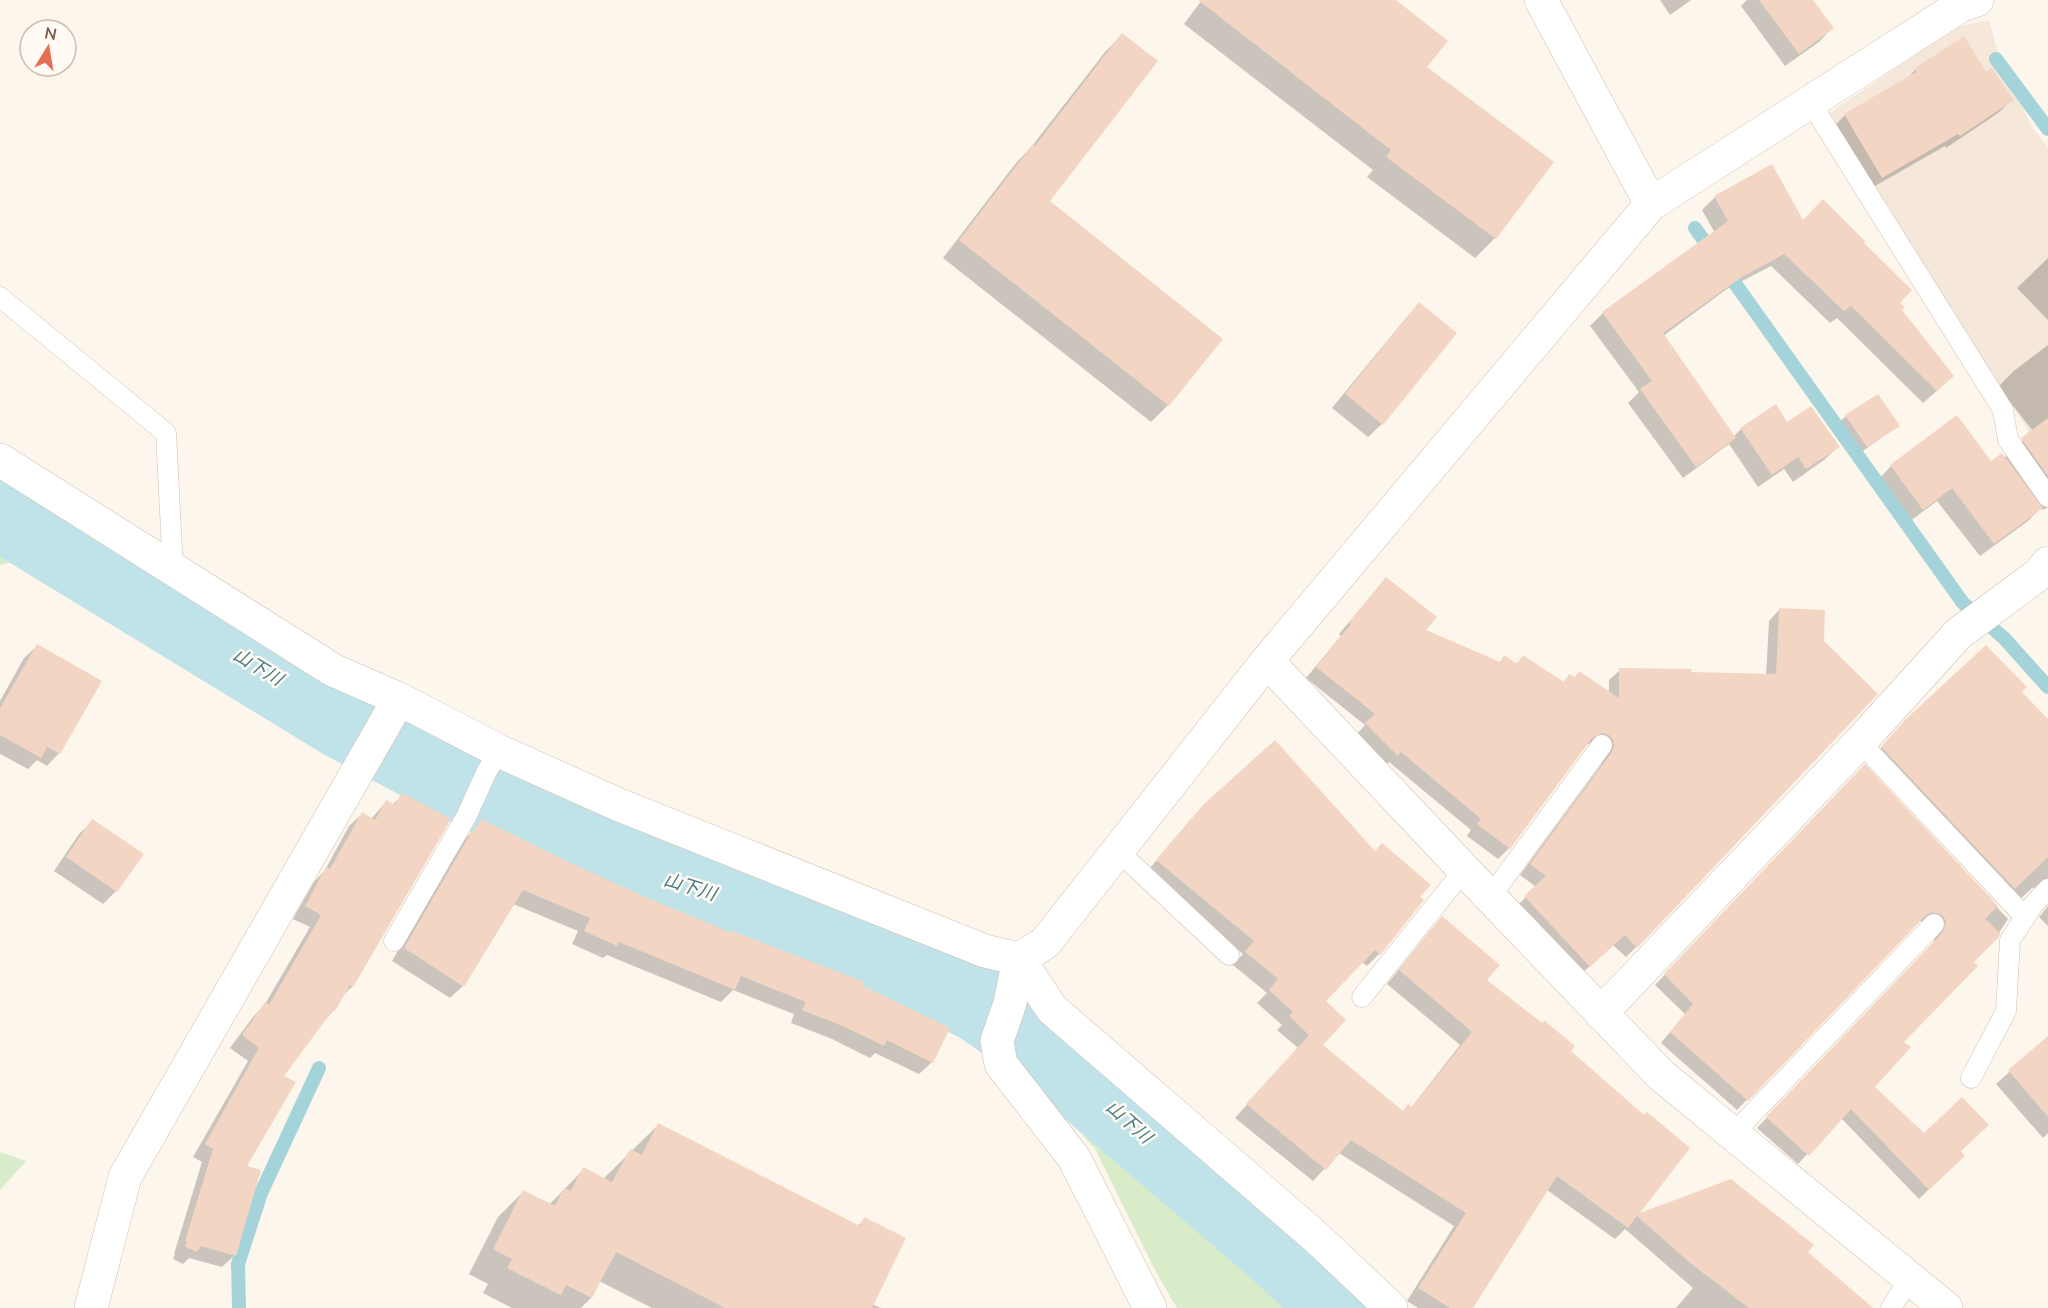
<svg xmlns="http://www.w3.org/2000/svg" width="2048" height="1308" viewBox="0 0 2048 1308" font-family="'Nunito Sans','Noto Sans JP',sans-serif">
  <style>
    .residential { fill: #f5e8da }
    .green { fill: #d8ecc9 }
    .shadow { fill: #0003 }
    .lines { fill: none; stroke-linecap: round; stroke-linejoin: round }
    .stream { stroke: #a5d3da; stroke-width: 14 }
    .river { stroke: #bfe3e8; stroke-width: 80 }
    .building { fill: #f3d5c3 }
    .lane-casing { stroke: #d1beb0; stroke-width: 21 }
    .street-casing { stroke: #d1beb0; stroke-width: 34 }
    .secondary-casing { stroke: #d6c0b0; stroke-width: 34 }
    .lane { stroke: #fff; stroke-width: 20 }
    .street { stroke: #fff; stroke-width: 33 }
    .secondary { stroke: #fff; stroke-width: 33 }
    .labels { text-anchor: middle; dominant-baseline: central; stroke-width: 5; stroke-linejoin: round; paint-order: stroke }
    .water-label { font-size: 18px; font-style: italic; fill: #437c86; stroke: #fffaf3 }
  </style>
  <rect width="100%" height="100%" fill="#fdf6ec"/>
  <path class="residential" d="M1989,20L1997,50L2032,127L2048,148V462L1828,114L1956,27Z"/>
  <g class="green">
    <path d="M0,534L39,556L0,565Z"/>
    <path d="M1032,1058L1235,1237L1311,1308H1177L1155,1270L1095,1149L1026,1071Z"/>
    <path d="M0,1152L26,1161L0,1190Z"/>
  </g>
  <g class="shadow">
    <path d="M1202,0H1393L1425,67L1552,162L1495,238L1475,258L1367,177L1373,170L1184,24Z"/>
    <path d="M1660,0H1691L1670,15Z"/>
    <path d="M1747,0H1811L1832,28L1819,42L1785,66L1741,6Z"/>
    <path d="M1122,35L1047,201L1221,340L1168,405L1151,422L943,258L1016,163L1032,146L1105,52Z"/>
    <path d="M1915,70L1986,74L2012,100L1998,113L1946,148L1945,146L1868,190L1832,128L1845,115L1905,81Z"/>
    <path d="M1715,197L1802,222L1861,243L1898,303L1939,389L1923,403L1837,318L1830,323L1771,266L1727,289L1663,336L1733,437L1741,429L1787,424L1838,447L1824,460L1793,482L1784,469L1758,487L1729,444L1683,478L1628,403L1639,392L1590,326L1603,313L1715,233L1702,210Z"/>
    <path d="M2048,258V320L2017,288Z"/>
    <path d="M1419,304L1382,424L1368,437L1332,408L1406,318Z"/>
    <path d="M2048,345V507L2043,510L2041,508L2028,521L1980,556L1937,501L1909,522L1878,480L1891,466L1957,417L1991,463L2004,458L2033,431L1998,387L2015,370Z"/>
    <path d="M1846,416L1898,426L1860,453L1840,422Z"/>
    <path d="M1376,590L1424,630L1499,663L1504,657L1515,665L1523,657L1562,683L1569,676L1609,693V680L1620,670L1766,676L1769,621L1779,610L1823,612L1636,947L1626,957L1613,945L1578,977L1515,908L1536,887L1520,875L1601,765L1604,758L1598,745L1591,743L1584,746L1509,848L1498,859L1467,836L1471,830L1389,762L1386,765L1356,735L1365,725L1306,678L1341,636L1339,634Z"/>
    <path d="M37,646L59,753L47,766L37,760L28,769L0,754V701L24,658Z"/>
    <path d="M2020,692L2048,721V894L2040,887L2032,888L2012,907L1872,758L1895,732Z"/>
    <path d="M1865,767L2008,919L1997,936L1972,962L1902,1042L1873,1087L1924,1135L1960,1152L1963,1156L1919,1199L1841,1118L1798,1164L1757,1128L1933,944L1937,932L1932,924L1920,921L1915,925L1737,1110L1661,1043L1685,1014L1655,985Z"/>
    <path d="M403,795L449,820L352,987L342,996L334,1010L322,1023L282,1076L245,1167L235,1255L222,1267L189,1258L183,1264L173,1259L175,1254H174L202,1162L193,1157L248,1061L230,1048L253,1017L265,1004L310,927L293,919L314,882L325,870L349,826L362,814L371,819L386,802L392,805Z"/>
    <path d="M1192,818L1375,853L1418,898L1379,954L1367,966L1362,962L1324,1001L1321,1045L1402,1112L1408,1106L1411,1108L1460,1045L1387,984L1430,931L1443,918L1485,980L1569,1051L1636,1216L1725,1183L1806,1252L1849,1308H1676L1693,1288L1625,1229L1615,1239L1547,1190L1472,1308H1418L1407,1301L1454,1226L1339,1153L1313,1181L1235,1118L1298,1048L1277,1030L1282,1025L1257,1003L1267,993L1233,965L1243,954L1145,874Z"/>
    <path d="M482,820L569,864L651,901L861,987L932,1062L919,1074L875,1053L870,1058L832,1039L791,1023L794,1014L733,990L721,1002L607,955L603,958L572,944L578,931L513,904L463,986L450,998L392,961L459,846Z"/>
    <path d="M93,821L116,891L103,904L54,871L79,834Z"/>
    <path d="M2048,906V926L2039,917Z"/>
    <path d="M2046,1039L2048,1042V1133L2043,1138L1996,1084Z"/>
    <path d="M658,1125L857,1227L865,1219L872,1304L881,1308H652L599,1281L591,1298L581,1308H512L483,1293L488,1284L469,1274L498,1217L523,1192L549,1205L584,1169L603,1179Z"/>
  </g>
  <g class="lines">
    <g class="stream">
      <path d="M1996,59L2048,129"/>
      <path d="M1695,228L1713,253"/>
      <path d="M1724,268L1963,603L2004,638L2048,687"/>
      <path d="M239,1308L238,1264L261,1193L319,1068"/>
    </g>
    <path class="river" d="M0,510L346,721L476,790L649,875L844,935L980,1003L1039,1044L1275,1246L1343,1308"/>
  </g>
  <g class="building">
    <path d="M1198,0H1396L1448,41L1427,67L1554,162L1496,239L1386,157L1391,150Z"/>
    <path d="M1759,0H1813L1834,28L1799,54Z"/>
    <path d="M1122,33L1158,61L1050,201L1223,339L1169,406L959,240L1033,144L1035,146Z"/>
    <path d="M1964,36L1986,72L1992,68L2014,100L1960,136L1958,134L1882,178L1844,114L1916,72L1914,69Z"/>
    <path d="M1772,164L1803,220L1823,199L1865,241L1864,243L1912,290L1900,303L1905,307L1902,310L1954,376L1937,391L1851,306L1844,311L1784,254L1742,277L1663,333L1736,438L1696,467L1640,389L1652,381L1602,312L1728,221L1714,196Z"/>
    <path d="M1419,302L1457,333L1383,425L1345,394Z"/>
    <path d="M1878,394L1900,426L1867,447L1845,415Z"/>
    <path d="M1776,404L1787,422L1811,406L1840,447L1806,469L1798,457L1772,475L1740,428Z"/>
    <path d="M1957,415L1991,461L2002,453L2043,508L1994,544L1952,488L1923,510L1890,465Z"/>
    <path d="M2048,418V476L2021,438Z"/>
    <path d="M1386,577L1437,617L1426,630L1500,662L1504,655L1517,664L1523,655L1564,682L1569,674L1575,677L1579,671L1619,698V668L1692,669L1691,672L1776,674L1779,608L1825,610L1824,641L1878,694L1637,948L1625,935L1590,967L1524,896L1546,876L1530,864L1612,752L1614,746L1613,740L1609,735L1603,733L1592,738L1510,849L1477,824L1481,819L1401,752L1398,756L1365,723L1375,714L1316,667L1351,624L1349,622Z"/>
    <path d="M37,644L102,681L60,754L47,747L41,758L0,735V708Z"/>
    <path d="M1986,645L2027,687L2022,692L2048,719V857L2015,889L1881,747L1905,720Z"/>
    <path d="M1275,740L1375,851L1382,843L1431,885L1420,897L1424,900L1380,955L1375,950L1326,1001L1346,1020L1323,1045L1403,1111L1408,1104L1412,1107L1472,1032L1399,970L1442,916L1500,965L1487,980L1542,1023L1545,1021L1575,1046L1571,1051L1644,1115L1647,1112L1690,1148L1640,1213L1731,1179L1814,1245L1808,1252L1873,1308H1749L1690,1263L1637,1216L1628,1228L1557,1176L1473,1308H1450L1418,1288L1466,1213L1351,1140L1326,1170L1246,1104L1309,1035L1289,1016L1293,1012L1269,990L1278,979L1245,952L1254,941L1156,860L1204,804Z"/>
    <path d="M1865,764L1998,906L1985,919L2000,933L1999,937L1974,962L1978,966L1904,1042L1911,1047L1875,1087L1924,1133L1962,1097L1989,1125L1961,1151L1965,1156L1929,1190L1851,1109L1809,1156L1766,1117L1943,932L1946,921L1942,915L1931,912L1925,916L1748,1101L1670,1032L1693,1004L1664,974Z"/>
    <path d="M402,793L451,819L353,987L350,985L335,1011L333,1010L284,1076L296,1082L247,1166L261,1170L236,1256L201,1246L197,1252L185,1247L187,1241H185L213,1149L205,1144L259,1048L242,1035L265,1002L269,1005L321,915L305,906L326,867L330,869L362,812L375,820L386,800L395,805Z"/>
    <path d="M92,819L144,854L117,892L66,857Z"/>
    <path d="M481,819L570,863L652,900L732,933V931L864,982L863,986L950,1028L933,1063L887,1040L884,1046L845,1027L802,1010L806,1002L741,976L735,990L619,942L617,946L584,931L590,918L523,890L464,987L404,948L472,831L474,832Z"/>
    <path d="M2048,1036V1117L2008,1070Z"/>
    <path d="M658,1123L860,1226L864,1217L906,1238L872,1308H725L616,1252L592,1298L566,1285L561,1295L507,1268L512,1259L493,1249L523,1190L555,1206L564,1188L571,1191L583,1167L612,1182L630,1149L642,1155Z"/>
  </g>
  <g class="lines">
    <g class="lane-casing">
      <g id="lane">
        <path d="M1811,103L2003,410L2008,440L2048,497"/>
        <path d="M0,297L166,433L173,570"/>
        <path d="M1860,742L2025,917"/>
        <path d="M1118,851L1229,955"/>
        <path d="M1490,897L1602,745"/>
        <path d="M394,941L466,817L487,771L499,751"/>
        <path d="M1362,997L1464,870"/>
        <path d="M1971,1078L2006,1011L2010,940L2033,905L2048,889"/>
        <path d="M1732,1135L1934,924"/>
        <path d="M1891,1308L1910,1278"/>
      </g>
    </g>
    <g class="street-casing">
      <g id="street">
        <path d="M1541,0L1651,204"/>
        <path d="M0,460L333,670L399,699L125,1177L91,1308"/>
        <path d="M1267,661L1490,897L1662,1076L1946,1308"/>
        <path d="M1019,959L1052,1009L1317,1238L1391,1308"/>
        <path d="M1019,959L1010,1003L997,1041L1001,1064L1074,1158L1150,1308"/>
        <path d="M1601,1013L1860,742L1958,634L2039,574L2048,563"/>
      </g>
    </g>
    <g class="secondary-casing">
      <path id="secondary" d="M399,699L499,751L617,804L985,951L1019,959L1045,943L1267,661L1651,204L1960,6L1977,0"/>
    </g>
    <use href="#lane" class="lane"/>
    <use href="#street" class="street"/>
    <use href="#secondary" class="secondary"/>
  </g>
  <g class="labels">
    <g class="water-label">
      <text transform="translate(258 667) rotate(31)">山下川</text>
      <text transform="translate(690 887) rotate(17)">山下川</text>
      <text transform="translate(1129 1122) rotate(41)">山下川</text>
    </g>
  </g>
  <g transform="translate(48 48) rotate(11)"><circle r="28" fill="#fffaf3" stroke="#cabbb1" stroke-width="1.5"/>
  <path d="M0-4.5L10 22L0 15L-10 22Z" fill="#e76f51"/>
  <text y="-9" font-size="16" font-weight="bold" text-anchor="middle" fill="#7a5c4d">N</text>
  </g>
</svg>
